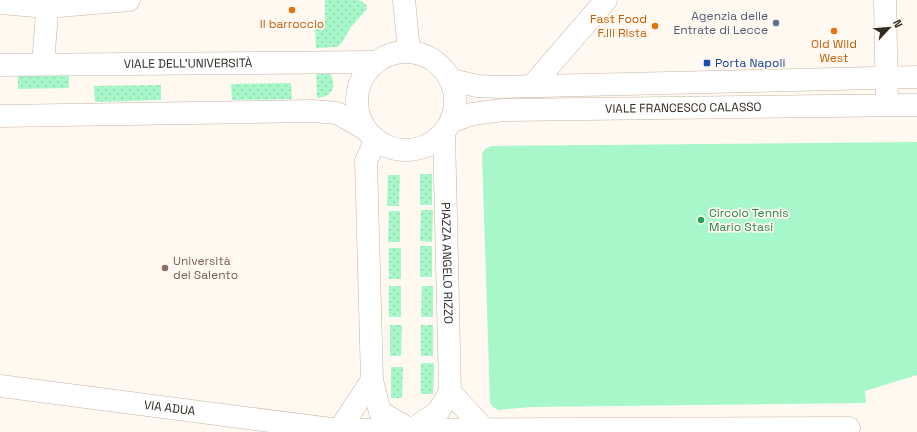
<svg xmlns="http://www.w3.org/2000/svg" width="917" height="432" viewBox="0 0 917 432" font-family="'Space Grotesk',sans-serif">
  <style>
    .grass { fill: url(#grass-dots) }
    .garden { fill: #a7f7cb }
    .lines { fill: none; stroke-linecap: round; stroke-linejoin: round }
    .minor-casing { stroke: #c3b4a2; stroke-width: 23 }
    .secondary-casing { stroke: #c3b4a2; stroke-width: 23 }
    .primary-casing { stroke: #c3b4a2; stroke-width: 23 }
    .minor { stroke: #fff; stroke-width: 22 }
    .secondary { stroke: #fff; stroke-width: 22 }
    .primary { stroke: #fff; stroke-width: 22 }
    .food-dot { fill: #e8710a; stroke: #fff9f1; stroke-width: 1.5 }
    .service-dot { fill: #5c6f8a; stroke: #fff9f1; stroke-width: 1.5 }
    .transit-dot { fill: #1a4fb4; stroke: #fff9f1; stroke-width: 1.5 }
    .leisure-dot { fill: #2e9e5b; stroke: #fff9f1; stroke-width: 1.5 }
    .education-dot { fill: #8d6e63; stroke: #fff9f1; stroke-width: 1.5 }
    .labels { text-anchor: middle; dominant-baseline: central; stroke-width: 3.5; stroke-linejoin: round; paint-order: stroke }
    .service-label { font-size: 12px; fill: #4e5e75; stroke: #fff9f1; text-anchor: end }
    .food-label { font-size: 12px; fill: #c56008; stroke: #fff9f1 }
    .street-label { font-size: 12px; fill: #302a23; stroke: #fff9f1 }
    .transit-label { font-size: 12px; fill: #164399; stroke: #fff9f1; text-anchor: start }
    .leisure-label { font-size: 12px; fill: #27864d; stroke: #fff9f1; text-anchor: start }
    .education-label { font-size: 12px; fill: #785e54; stroke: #fff9f1; text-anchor: start }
  </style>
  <defs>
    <pattern id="grass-dots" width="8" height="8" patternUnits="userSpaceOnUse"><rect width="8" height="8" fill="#a7f7cb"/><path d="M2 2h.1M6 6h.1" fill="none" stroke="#90d4ae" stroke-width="1.8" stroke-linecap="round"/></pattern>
  </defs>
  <rect width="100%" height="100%" fill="#fff9f1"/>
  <g class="grass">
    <path d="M325,0H358L366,4L367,9L351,27L341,44L337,47L316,48L315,28L325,27Z"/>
    <path d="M316,69L328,71C338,84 334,97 317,98Z"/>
    <path d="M69,74V88L18,89V75Z"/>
    <path d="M291,83L292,99L232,100L231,84Z"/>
    <path d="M161,85V100L95,102L94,86Z"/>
    <rect x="420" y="174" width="12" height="31"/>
    <path d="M388,175H400L399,206H387Z"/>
    <path d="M421,210H433L432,242L420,241Z"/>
    <path d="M389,211H400V242H388Z"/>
    <rect x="420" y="246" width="12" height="31"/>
    <rect x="389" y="248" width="12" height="31"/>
    <rect x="389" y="286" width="12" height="31"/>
    <path d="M422,286H433V317H421Z"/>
    <path d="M390,325H402L401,356H390Z"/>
    <rect x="421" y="325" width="12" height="31"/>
    <path d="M421,363H434L433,394H421Z"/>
    <path d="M391,367H403L402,398H391Z"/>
  </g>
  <path class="garden" d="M917,142V375L865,391L866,403L532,407L498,410L493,407L490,403L482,154L485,149L492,146Z"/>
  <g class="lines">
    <g class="minor-casing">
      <g id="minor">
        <path d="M885,0L887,105"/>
        <path d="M0,3L47,7L129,0"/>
        <path d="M43,64L48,0"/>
        <path d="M532,86L606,0"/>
        <path id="s1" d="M444,133L450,392L484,429"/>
        <path d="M372,380L380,412L411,430L438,412L450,392"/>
        <path id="s2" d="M0,386L339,430L849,428"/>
        <path d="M339,430L372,380L366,161L376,140"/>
      </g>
    </g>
    <g class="secondary-casing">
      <path id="secondary" d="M404,0L409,51"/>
    </g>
    <g class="primary-casing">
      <g id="primary">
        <circle cx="406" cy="101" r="49"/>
        <path id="s3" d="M0,65L375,62"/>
        <path d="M452,80L477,86L500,87L917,77"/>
        <path d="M0,116L312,111L337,113L365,129"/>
        <path id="s4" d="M451,122L472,114L503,110L917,105"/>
      </g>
    </g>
    <use href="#minor" class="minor"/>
    <use href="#secondary" class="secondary"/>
    <use href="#primary" class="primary"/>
  </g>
  <g class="food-dot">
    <circle cx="292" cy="10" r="4"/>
    <circle cx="655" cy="26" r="4"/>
    <circle cx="834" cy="31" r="4"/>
  </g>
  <circle class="service-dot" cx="776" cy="23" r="4"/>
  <rect class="transit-dot" x="703" y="59" width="8" height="8" rx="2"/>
  <circle class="leisure-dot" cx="701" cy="220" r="4"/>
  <circle class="education-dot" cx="165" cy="268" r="4"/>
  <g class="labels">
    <g class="service-label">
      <text x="768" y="16">Agenzia delle<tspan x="768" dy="14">Entrate di Lecce</tspan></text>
    </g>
    <g class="food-label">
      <text x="647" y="19" text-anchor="end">Fast Food<tspan x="647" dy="14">F.lli Rista</tspan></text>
      <text x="292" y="24">Il barroccio</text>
      <text x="834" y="44">Old Wild<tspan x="834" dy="14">West</tspan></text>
    </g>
    <g class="street-label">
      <text stroke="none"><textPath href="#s3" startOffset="188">VIALE DELL'UNIVERSITÀ</textPath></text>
      <text stroke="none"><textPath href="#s4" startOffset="234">VIALE FRANCESCO CALASSO</textPath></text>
      <text stroke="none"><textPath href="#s1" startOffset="130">PIAZZA ANGELO RIZZO</textPath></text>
      <text stroke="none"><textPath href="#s2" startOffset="171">VIA ADUA</textPath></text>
    </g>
    <g class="transit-label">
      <text x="715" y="63">Porta Napoli</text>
    </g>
    <g class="leisure-label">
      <text x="709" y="213">Circolo Tennis<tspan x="709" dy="14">Mario Stasi</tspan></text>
    </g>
    <g class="education-label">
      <text x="173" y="261">Università<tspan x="173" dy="14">del Salento</tspan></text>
    </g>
  </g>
  <g transform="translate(889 28) rotate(64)" stroke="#fff9f1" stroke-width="3" paint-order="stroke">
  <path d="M0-3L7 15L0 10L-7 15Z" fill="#302a23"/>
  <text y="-6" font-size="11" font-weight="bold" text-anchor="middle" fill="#302a23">N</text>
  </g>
</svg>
